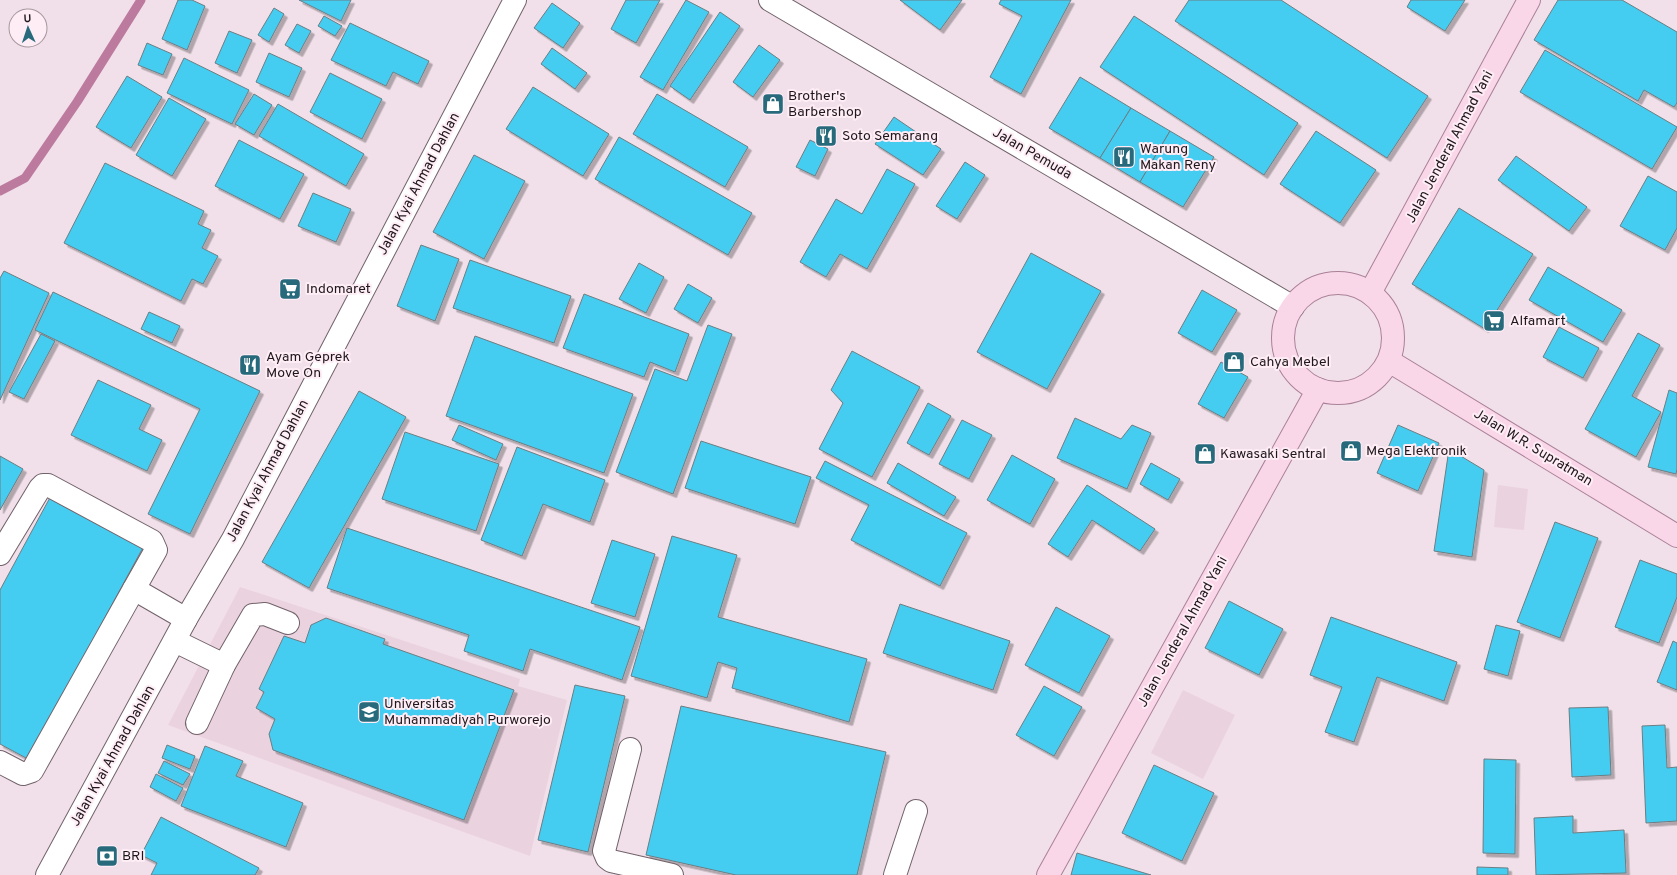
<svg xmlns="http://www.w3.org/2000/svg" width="1677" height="875" viewBox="0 0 1677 875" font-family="Overpass,sans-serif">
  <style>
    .built { fill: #ebd2df }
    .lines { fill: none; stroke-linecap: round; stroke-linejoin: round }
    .stream { stroke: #bc7a9f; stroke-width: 9 }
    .building { fill: #44cdf1; stroke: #6c7d83; filter: url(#shadow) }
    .minor-casing { stroke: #72626a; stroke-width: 24 }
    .major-casing { stroke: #aa8198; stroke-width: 24 }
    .minor { stroke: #fff; stroke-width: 22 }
    .major { stroke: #fad6e9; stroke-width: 22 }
    .labels { text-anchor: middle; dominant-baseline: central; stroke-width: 4; stroke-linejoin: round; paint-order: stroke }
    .poi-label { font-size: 14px; fill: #1e171b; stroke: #ffedf6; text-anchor: start }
    .street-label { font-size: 14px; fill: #1e171b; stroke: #ffedf6 }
  </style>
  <defs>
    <filter id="shadow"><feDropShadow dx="3.5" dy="3.5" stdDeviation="0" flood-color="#0004"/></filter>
  </defs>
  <rect width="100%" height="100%" fill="#f1e0e9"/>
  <g class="built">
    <path d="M1498,485L1528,489L1524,530L1494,527Z"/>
    <path d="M240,587L520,679L518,686L567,700L530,856L168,725Z"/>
    <path d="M1183,690L1235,715L1203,779L1151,753Z"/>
  </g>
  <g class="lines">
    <path class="stream" d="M0,191L25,178L77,102L141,0"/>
  </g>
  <g class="building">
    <path d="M178,0H192L205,6L187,50L162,39Z"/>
    <path d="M299,0H351L341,21Z"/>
    <path d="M626,0H660L636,43L611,29Z"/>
    <path d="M686,0L709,12L663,90L640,77Z"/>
    <path d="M900,0H962L940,30Z"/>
    <path d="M1001,0H1071L1021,94L990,77L1022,16L999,4Z"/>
    <path d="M1189,0H1281L1428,96L1387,158L1175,21Z"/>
    <path d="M1411,0H1465L1445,31L1407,7Z"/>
    <path d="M1558,0H1622L1677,32V103L1674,107L1644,90L1638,101L1534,40Z"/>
    <path d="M552,3L580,23L563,48L534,28Z"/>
    <path d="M274,8L284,14L269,42L258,35Z"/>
    <path d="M720,12L740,26L690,100L670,86Z"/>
    <path d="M324,16L342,26L335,36L318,26Z"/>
    <path d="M1134,16L1298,123L1264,175L1100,67Z"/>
    <path d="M350,23L429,61L418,84L393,72L386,86L331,60Z"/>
    <path d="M297,24L311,31L299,53L285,45Z"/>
    <path d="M229,31L252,40L237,73L215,63Z"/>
    <path d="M147,43L172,54L163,75L138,65Z"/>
    <path d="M759,45L780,60L753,97L733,82Z"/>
    <path d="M552,48L587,73L575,89L541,64Z"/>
    <path d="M1545,50L1677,127L1652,169L1520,92Z"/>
    <path d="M269,53L302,68L289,97L256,82Z"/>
    <path d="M184,58L249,90L232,124L167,93Z"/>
    <path d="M330,73L382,99L362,139L310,112Z"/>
    <path d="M127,76L162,97L131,148L96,127Z"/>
    <path d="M1080,77L1131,108L1100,158L1049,128Z"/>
    <path d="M533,87L609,134L583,176L506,129Z"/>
    <path d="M254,94L272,105L254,135L235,124Z"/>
    <path d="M657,94L748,147L725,187L633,134Z"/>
    <path d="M169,98L206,119L172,176L136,155Z"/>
    <path d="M278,104L364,154L346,186L259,136Z"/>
    <path d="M1131,108L1170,131L1140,182L1100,158Z"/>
    <path d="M894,117L941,149L923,175L875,144Z"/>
    <path d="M1170,131L1214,157L1183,207L1140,182Z"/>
    <path d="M1316,131L1376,170L1340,223L1280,184Z"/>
    <path d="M619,137L752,213L728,255L595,179Z"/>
    <path d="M239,140L304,174L280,219L215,186Z"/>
    <path d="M810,140L828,149L815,176L796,167Z"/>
    <path d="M474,155L525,181L484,259L433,232Z"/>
    <path d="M1516,156L1587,207L1569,231L1498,180Z"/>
    <path d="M965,162L985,175L957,219L936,206Z"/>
    <path d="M105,163L204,211L198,224L211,230L202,248L218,256L203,284L192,279L181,301L64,243Z"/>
    <path d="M887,169L915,184L867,269L840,254L826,277L800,262L836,199L862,214Z"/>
    <path d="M1648,176L1677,192V228L1665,250L1620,226Z"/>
    <path d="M313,193L351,209L336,242L298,226Z"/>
    <path d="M1459,208L1533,254L1485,329L1412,284Z"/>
    <path d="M421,245L459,259L435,321L397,306Z"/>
    <path d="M1031,253L1101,291L1047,389L977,352Z"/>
    <path d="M470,260L571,296L554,343L453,308Z"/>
    <path d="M639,263L664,277L646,313L619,299Z"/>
    <path d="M1548,267L1622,310L1603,342L1529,300Z"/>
    <path d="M4,271L49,293L0,400V278Z"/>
    <path d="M688,284L712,298L698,323L674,309Z"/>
    <path d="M1202,290L1237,310L1212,352L1178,333Z"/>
    <path d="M53,292L260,391L190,534L148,514L200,409L35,330Z"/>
    <path d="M584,294L689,334L675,372L650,362L644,377L563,348Z"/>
    <path d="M149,312L180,326L172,343L141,329Z"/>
    <path d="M708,325L732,334L673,494L616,472L655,369L687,381Z"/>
    <path d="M1559,327L1599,348L1583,378L1543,357Z"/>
    <path d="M1638,333L1660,345L1632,396L1661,412L1636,457L1585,429Z"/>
    <path d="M41,334L55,341L24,399L9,392Z"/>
    <path d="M475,336L633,394L604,473L446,416Z"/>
    <path d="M852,351L920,387L872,477L819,449L843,403L831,390Z"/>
    <path d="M1221,362L1248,377L1224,418L1198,404Z"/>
    <path d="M98,380L151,405L139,429L162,440L147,471L71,435Z"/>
    <path d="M1669,390L1677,393V469L1676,474L1648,467Z"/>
    <path d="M359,391L406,417L309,588L262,562Z"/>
    <path d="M928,403L951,416L929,455L907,443Z"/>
    <path d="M1075,418L1121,439L1132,425L1151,433L1127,489L1057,458Z"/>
    <path d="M962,420L992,435L969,479L939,464Z"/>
    <path d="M459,425L503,444L496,460L452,440Z"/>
    <path d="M1398,425L1439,443L1418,491L1377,473Z"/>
    <path d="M405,432L499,464L476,531L382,499Z"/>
    <path d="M701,441L811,477L795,524L685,488Z"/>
    <path d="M517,447L605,480L590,522L543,504L522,556L481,540Z"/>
    <path d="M1449,449L1484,470L1472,557L1434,551Z"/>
    <path d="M1012,455L1055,479L1030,524L987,500Z"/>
    <path d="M0,456L23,469L0,510Z"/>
    <path d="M825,461L967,533L940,586L851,540L869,505L816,478Z"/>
    <path d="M898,463L956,497L944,516L887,483Z"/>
    <path d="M1151,463L1180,479L1168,500L1140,484Z"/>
    <path d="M1087,485L1155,529L1140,551L1092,520L1068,557L1048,544Z"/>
    <path d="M53,492L146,542L28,759L0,744V590Z"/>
    <path d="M1555,522L1598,538L1560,638L1517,622Z"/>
    <path d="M347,528L640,627L622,680L530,649L523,671L464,651L469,635L327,588Z"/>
    <path d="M672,536L737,555L718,617L867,659L849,722L732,688L737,668L718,662L707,698L631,676Z"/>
    <path d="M612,540L655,554L635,617L591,603Z"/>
    <path d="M1640,560L1677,574V597L1659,643L1615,627Z"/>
    <path d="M1229,601L1283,629L1259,675L1205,648Z"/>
    <path d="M900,604L1010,641L993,690L883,653Z"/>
    <path d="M1056,607L1110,636L1079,693L1025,665Z"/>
    <path d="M1331,617L1457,662L1444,701L1377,677L1354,742L1325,732L1342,687L1310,675Z"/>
    <path d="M326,618L385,639L383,644L514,690L464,820L273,750L269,734L275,719L256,708L264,692L259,689L284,636L305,643L311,625Z"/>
    <path d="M1496,625L1520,631L1508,676L1484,669Z"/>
    <path d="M1673,641L1677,643V690L1657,682Z"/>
    <path d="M575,685L625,696L588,852L538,840Z"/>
    <path d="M1044,686L1082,707L1054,756L1016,735Z"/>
    <path d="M681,706L886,752L857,875H736L646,855Z"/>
    <path d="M1608,707L1611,775L1572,777L1569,708Z"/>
    <path d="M1665,725L1667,768L1677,767V821L1646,823L1642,726Z"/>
    <path d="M167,745L195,756L190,769L162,758Z"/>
    <path d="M205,746L243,761L236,776L303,803L286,847L181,806Z"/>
    <path d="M1484,759L1516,760L1515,854L1483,853Z"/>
    <path d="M164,761L190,774L183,785L158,773Z"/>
    <path d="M1154,765L1214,793L1182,861L1122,833Z"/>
    <path d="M156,774L183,788L176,801L150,787Z"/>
    <path d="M1573,816V833L1624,830L1626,873L1536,875L1534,818Z"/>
    <path d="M161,817L259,868L255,875H151L157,863L141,855Z"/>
    <path d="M1077,853L1151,875H1071Z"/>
    <path d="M1477,867L1508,868V875H1477Z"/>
  </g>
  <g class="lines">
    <g class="minor-casing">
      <g id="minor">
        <path d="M770,0L1293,307"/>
        <path d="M0,554L40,488L43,485H48L152,541L156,550L134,589L186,619"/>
        <path d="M175,641L224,665L253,615L265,614L288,623"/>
        <path d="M197,723L224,665"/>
        <path d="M630,749L604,851L607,858L611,861L672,875"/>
        <path d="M0,762L23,774L32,771L134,589"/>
        <path d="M47,875L186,619L233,539L515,0"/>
        <path d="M895,875L916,811"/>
      </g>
    </g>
    <g class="major-casing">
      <g id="major">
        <circle cx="1338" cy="338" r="55"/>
        <path d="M1370,293L1529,0"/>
        <path d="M1389,361L1677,536"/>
        <path d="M1048,875L1318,389"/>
      </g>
    </g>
    <use href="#minor" class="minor"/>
    <use href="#major" class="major"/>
  </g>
  <defs>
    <g id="shop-square" transform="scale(1.15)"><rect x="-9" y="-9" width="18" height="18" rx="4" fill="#276a7c" stroke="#ffedf6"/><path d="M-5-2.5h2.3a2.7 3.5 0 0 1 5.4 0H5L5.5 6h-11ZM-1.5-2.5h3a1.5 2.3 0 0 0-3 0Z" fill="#fff"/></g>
    <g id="restaurant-square" transform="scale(1.15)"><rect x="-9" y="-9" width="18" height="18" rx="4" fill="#276a7c" stroke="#ffedf6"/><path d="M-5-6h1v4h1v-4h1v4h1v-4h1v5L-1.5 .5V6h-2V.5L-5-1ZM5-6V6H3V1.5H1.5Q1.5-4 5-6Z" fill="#fff"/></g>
    <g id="supermarket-square" transform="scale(1.15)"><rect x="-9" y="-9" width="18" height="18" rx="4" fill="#276a7c" stroke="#ffedf6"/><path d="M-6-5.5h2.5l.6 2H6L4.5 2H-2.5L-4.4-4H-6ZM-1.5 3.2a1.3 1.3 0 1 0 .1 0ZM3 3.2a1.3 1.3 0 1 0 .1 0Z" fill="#fff"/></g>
    <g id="university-square" transform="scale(1.15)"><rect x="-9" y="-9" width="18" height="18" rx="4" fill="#276a7c" stroke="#ffedf6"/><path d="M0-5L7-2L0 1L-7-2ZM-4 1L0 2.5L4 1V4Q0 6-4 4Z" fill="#fff"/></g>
    <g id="bank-square" transform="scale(1.15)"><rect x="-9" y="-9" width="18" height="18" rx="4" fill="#276a7c" stroke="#ffedf6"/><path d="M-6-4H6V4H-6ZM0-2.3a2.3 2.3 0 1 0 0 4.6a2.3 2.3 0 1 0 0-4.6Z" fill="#fff"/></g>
  </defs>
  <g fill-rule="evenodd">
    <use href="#shop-square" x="773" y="104"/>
    <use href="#restaurant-square" x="826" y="136"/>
    <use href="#restaurant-square" x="1124" y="157"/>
    <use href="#supermarket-square" x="290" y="289"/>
    <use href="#supermarket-square" x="1494" y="321"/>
    <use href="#shop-square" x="1234" y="362"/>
    <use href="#restaurant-square" x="250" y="365"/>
    <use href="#shop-square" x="1351" y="451"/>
    <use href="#shop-square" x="1205" y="454"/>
    <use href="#university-square" x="369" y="712"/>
    <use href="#bank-square" x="107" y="856"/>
  </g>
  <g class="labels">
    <g class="poi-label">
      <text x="788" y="96">Brother's<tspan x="788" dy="16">Barbershop</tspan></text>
      <text x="842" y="136">Soto Semarang</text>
      <text x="1140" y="149">Warung<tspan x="1140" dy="16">Makan Reny</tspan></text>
      <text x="306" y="289">Indomaret</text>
      <text x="1510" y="321">Alfamart</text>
      <text x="266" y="357">Ayam Geprek<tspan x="266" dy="16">Move On</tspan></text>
      <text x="1250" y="362">Cahya Mebel</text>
      <text x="1366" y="451">Mega Elektronik</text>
      <text x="1220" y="454">Kawasaki Sentral</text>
      <text x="384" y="704">Universitas<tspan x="384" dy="16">Muhammadiyah Purworejo</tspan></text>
      <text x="122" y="856">BRI</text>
    </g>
    <g class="street-label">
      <text transform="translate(1450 147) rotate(-62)">Jalan Jenderal Ahmad Yani</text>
      <text transform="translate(1032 154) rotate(30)">Jalan Pemuda</text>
      <text transform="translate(419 184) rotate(-62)">Jalan Kyai Ahmad Dahlan</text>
      <text transform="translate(1533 448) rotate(31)">Jalan W.R. Supratman</text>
      <text transform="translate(268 471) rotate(-62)">Jalan Kyai Ahmad Dahlan</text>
      <text transform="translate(1183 632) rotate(-61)">Jalan Jenderal Ahmad Yani</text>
      <text transform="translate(113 756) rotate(-61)">Jalan Kyai Ahmad Dahlan</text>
    </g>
  </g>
  <g transform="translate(28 28) rotate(357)"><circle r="19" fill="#ffedf6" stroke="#a5979e"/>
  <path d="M0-3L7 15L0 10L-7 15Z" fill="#276a7c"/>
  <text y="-6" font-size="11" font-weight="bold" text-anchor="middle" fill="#1e171b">U</text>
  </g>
</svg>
